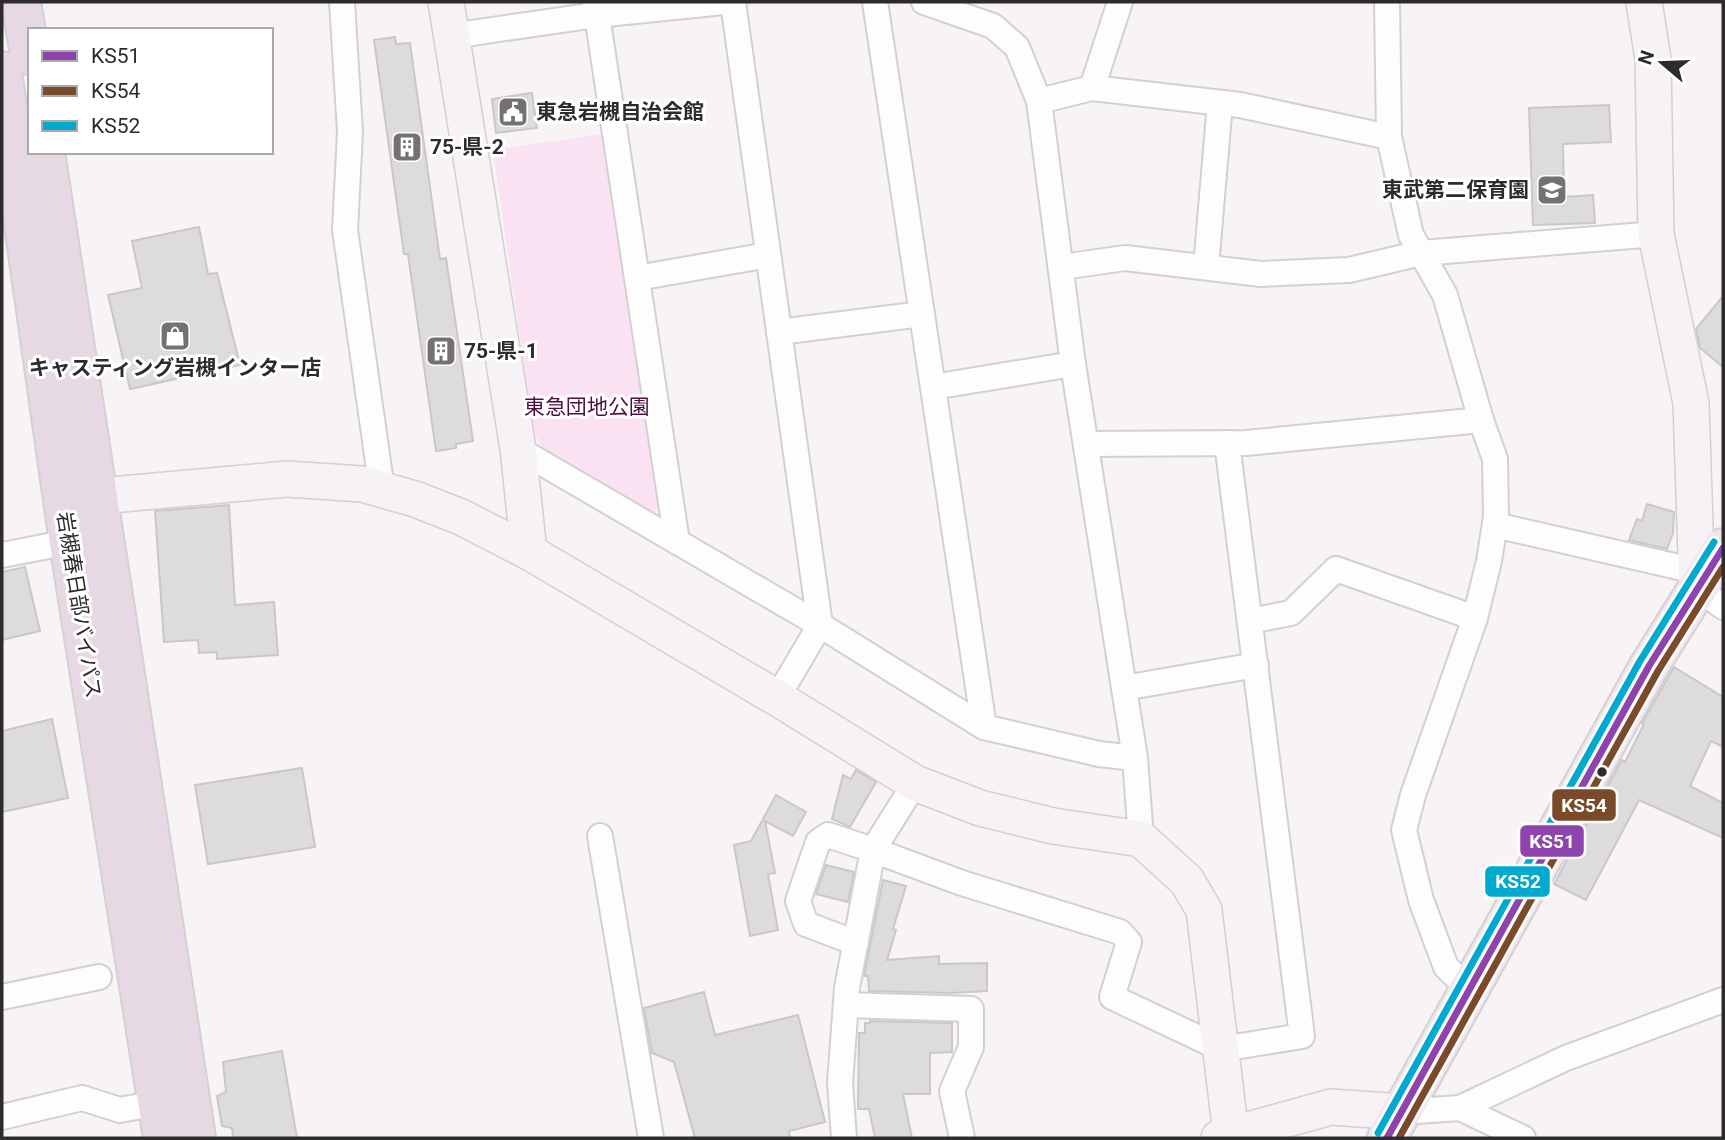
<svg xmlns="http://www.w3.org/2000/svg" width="1725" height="1140" viewBox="0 0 1725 1140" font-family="Roboto,'Noto Sans JP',sans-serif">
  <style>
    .green { fill: #fbe2f2 }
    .building { fill: #dedbdd; stroke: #cac7c9; stroke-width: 2 }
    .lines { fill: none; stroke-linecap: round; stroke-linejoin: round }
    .street-casing { stroke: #d3d0d1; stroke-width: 28 }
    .secondary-casing { stroke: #d3d0d1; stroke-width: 38 }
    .primary-casing { stroke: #d3d1d2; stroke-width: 42 }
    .highway-casing { stroke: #d3d1d2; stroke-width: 42 }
    .street { stroke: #fefdfe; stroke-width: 24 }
    .secondary { stroke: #f7f2f5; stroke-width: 35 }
    .primary { stroke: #f0e7ee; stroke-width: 38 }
    .highway { stroke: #e7d9e3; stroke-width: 38 }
    .bus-1-casing { stroke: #fff; stroke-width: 12 }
    .bus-2-casing { stroke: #fff; stroke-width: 12 }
    .bus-3-casing { stroke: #fff; stroke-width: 12 }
    .bus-1 { stroke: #8e44ad; stroke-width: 7 }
    .bus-2 { stroke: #7a4b2a; stroke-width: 7 }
    .bus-3 { stroke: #00a9ce; stroke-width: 7 }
    .bus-dot { fill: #2e2b2d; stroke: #fff; stroke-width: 2.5 }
    .labels { text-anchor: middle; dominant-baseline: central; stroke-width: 6; stroke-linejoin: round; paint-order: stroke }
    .poi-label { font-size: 21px; font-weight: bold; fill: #2e2b2d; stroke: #fff; text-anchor: start }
    .park-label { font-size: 21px; fill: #4f0e40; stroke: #fff }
    .street-label { font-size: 21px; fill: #2e2b2d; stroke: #fff }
    .line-badge { stroke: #fff; stroke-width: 2.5 }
    .badge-label { font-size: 19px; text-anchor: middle; font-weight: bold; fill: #fff }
  </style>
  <rect width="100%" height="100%" fill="#f8f4f6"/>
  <path class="green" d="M604,134L659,510L650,516L546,454L533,431L493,150Z"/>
  <g class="building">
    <path d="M395,37L396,44L410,43L440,259L446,258L473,441L456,444V448L436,451L408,254H404L374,40Z"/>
    <path d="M532,93L537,128L496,133L492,99Z"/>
    <path d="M1609,105L1611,142L1563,144L1564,197L1593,195L1595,223L1533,225L1529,108Z"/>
    <path d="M199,227L208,274L217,273L240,365L130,389L108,295L142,288L132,241Z"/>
    <path d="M1723,296V367L1700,348L1696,329Z"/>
    <path d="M1647,504L1674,512L1673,533L1667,549L1629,540L1637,519L1642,521Z"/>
    <path d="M229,505L235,605L274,602L278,655L217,659V652L199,653L198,640L164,642L155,511Z"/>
    <path d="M25,567L40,631L2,640V572Z"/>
    <path d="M1674,667L1723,697V747L1711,741L1690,786L1723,803V838L1639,800L1586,900L1554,884L1622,760L1625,762L1644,724L1642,723Z"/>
    <path d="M52,719L68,798L2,812V731Z"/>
    <path d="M302,768L315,847L208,864L195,785Z"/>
    <path d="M856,770L876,782L850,827L832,819L843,775L851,779Z"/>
    <path d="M776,795L806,812L793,836L765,821L775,873L768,874L778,930L750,936L734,845L751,841Z"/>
    <path d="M826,865L854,872L848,902L816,894Z"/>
    <path d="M883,880L906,886L893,929L896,930L887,960L939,956V964L987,963V991L951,993L869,991L868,976H864Z"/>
    <path d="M704,992L715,1035L798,1015L825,1122L789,1131L790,1138H695L674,1062L652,1053L644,1008Z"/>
    <path d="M870,1021L952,1023V1052L930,1053V1094H903L912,1138H875L869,1109H858L859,1033H865V1023H870Z"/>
    <path d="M282,1051L297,1138H233L232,1128L222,1126L217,1096L226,1092L223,1062Z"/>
  </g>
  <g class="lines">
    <g class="street-casing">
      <g id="street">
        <path d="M342,2L350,132L345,230L382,490"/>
        <path d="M595,2L677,542"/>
        <path d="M733,2L820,625L777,698"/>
        <path d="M875,2L984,727"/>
        <path d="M924,2L993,26L1017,47L1039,101L1073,364L1135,758L1141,839"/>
        <path d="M1387,2L1389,137L1411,235L1445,295L1481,420L1495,459L1496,517L1489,561L1475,618L1413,795L1404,830L1421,900L1446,967L1469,989"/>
        <path d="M451,36L596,15L724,2"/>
        <path d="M1092,88L1120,2"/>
        <path d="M1039,101L1092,88L1240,105L1389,137"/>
        <path d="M1062,267L1125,258L1261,274L1349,270L1421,253L1656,234"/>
        <path d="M1206,267L1220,103"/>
        <path d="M637,278L768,255"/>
        <path d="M779,332L922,314"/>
        <path d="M933,387L1073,364"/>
        <path d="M1086,444L1246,443L1481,420"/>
        <path d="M518,449L820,625L984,727L1099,754L1135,758"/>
        <path d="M1495,525L1696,571"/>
        <path d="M2,555L69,542"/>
        <path d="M1697,587L1723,607"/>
        <path d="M1250,621L1291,613L1336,569L1475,618"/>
        <path d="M1124,688L1256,665"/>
        <path d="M600,836L651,1138"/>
        <path d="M856,943L806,924L798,901L818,842L828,835L873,850L962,883L1120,932L1129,942L1112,997L1222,1049L1302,1036L1227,443"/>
        <path d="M2,997L99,977"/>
        <path d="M846,1005L971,1009V1047L952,1091L962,1138"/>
        <path d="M1460,1108L1523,1138"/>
        <path d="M1402,1112L1460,1108L1566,1058L1723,1000"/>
        <path d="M2,1117L82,1098L120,1110L157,1103"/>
        <path d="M844,1138L840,1083L847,988L873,850L915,783"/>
      </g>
    </g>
    <g class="secondary-casing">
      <g id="secondary">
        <path d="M446,2L518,449L529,552"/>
        <path d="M1644,2L1653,59L1656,234L1691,403L1697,587"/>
        <path d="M100,496L287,479L362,484L415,499L461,517L529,552L777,698L915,783L980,808L1053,826L1141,839L1187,881L1204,910L1231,1135"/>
        <path d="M1219,1138L1331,1107L1402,1112"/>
      </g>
    </g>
    <g class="primary-casing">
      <path id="primary" d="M1387,1138L1649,666L1723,548"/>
    </g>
    <g class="highway-casing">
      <g id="highway">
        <path d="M21,2L30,55"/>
        <path d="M2,71L69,542L163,1138"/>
        <path d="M45,152C98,481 144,810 196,1138"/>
      </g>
    </g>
    <use href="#street" class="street"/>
    <use href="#secondary" class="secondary"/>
    <use href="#primary" class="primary"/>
    <use href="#highway" class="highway"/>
    <g class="bus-1-casing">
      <path id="bus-1" d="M1387,1138L1649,666L1723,548"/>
    </g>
    <g class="bus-2-casing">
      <path id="bus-2" d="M1399,1138L1658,671L1723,567"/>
    </g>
    <g class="bus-3-casing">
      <path id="bus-3" d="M1378,1133L1640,661L1714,542"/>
    </g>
    <use href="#bus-1" class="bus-1"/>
    <use href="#bus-2" class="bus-2"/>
    <use href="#bus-3" class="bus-3"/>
  </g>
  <defs>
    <g id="civic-square" transform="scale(1.575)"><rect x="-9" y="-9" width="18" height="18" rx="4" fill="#757173" stroke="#fff"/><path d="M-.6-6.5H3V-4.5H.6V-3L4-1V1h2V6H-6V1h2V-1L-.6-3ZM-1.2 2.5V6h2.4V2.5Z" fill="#fff"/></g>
    <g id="building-square" transform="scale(1.575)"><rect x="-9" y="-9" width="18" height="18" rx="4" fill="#757173" stroke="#fff"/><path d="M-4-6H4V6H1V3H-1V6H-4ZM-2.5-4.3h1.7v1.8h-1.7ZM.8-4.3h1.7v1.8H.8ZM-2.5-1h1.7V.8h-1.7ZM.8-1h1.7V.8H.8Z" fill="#fff"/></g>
    <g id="school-square" transform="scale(1.575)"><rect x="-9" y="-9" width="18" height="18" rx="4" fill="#757173" stroke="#fff"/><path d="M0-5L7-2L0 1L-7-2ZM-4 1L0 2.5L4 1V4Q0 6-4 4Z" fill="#fff"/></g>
    <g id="shop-square" transform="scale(1.575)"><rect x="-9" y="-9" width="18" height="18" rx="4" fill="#757173" stroke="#fff"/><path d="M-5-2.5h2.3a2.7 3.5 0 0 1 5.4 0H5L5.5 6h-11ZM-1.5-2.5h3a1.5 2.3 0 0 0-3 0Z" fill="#fff"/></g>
  </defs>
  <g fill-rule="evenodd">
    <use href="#civic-square" x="513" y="112"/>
    <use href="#building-square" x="407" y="147"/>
    <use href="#school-square" x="1552" y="190"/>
    <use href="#shop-square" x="175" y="336"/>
    <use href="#building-square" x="441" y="351"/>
  </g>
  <circle class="bus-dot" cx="1602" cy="772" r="6"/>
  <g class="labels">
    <g class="poi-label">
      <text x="536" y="112">東急岩槻自治会館</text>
      <text x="430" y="147">75-県-2</text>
      <text x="1529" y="190" text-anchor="end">東武第二保育園</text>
      <text x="464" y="351">75-県-1</text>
      <text x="175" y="368" text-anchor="middle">キャスティング岩槻インター店</text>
    </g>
    <g class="park-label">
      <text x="587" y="407">東急団地公園</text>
    </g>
    <g class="street-label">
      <text transform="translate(79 605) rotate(81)">岩槻春日部バイパス</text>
    </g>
  </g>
  <g class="line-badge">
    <rect x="1551" y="788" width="66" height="34" rx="7" fill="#7a4b2a"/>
    <rect x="1519" y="824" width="66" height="34" rx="7" fill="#8e44ad"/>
    <rect x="1484" y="865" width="67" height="33" rx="7" fill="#00a9ce"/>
  </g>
  <g class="badge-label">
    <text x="1584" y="812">KS54</text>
    <text x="1552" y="848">KS51</text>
    <text x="1518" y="888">KS52</text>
  </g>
  <rect width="1725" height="1140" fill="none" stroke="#2e2b2d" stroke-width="7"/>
  <rect x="28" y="28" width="245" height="126" fill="#ffffff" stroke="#abaaab" stroke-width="2"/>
  <rect x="42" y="51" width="35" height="10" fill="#8e44ad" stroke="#abaaab" stroke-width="2"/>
  <text x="91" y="63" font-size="21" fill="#2e2b2d">KS51</text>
  <rect x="42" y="86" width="35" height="10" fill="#7a4b2a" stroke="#abaaab" stroke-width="2"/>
  <text x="91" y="98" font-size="21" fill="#2e2b2d">KS54</text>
  <rect x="42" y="121" width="35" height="10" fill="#00a9ce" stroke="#abaaab" stroke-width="2"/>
  <text x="91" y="133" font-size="21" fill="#2e2b2d">KS52</text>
  <g transform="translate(1662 63) rotate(289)" stroke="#ffffff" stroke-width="5" paint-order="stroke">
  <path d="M0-5L12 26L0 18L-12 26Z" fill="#2e2b2d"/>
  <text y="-10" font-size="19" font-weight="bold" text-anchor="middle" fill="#2e2b2d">N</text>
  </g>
</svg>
